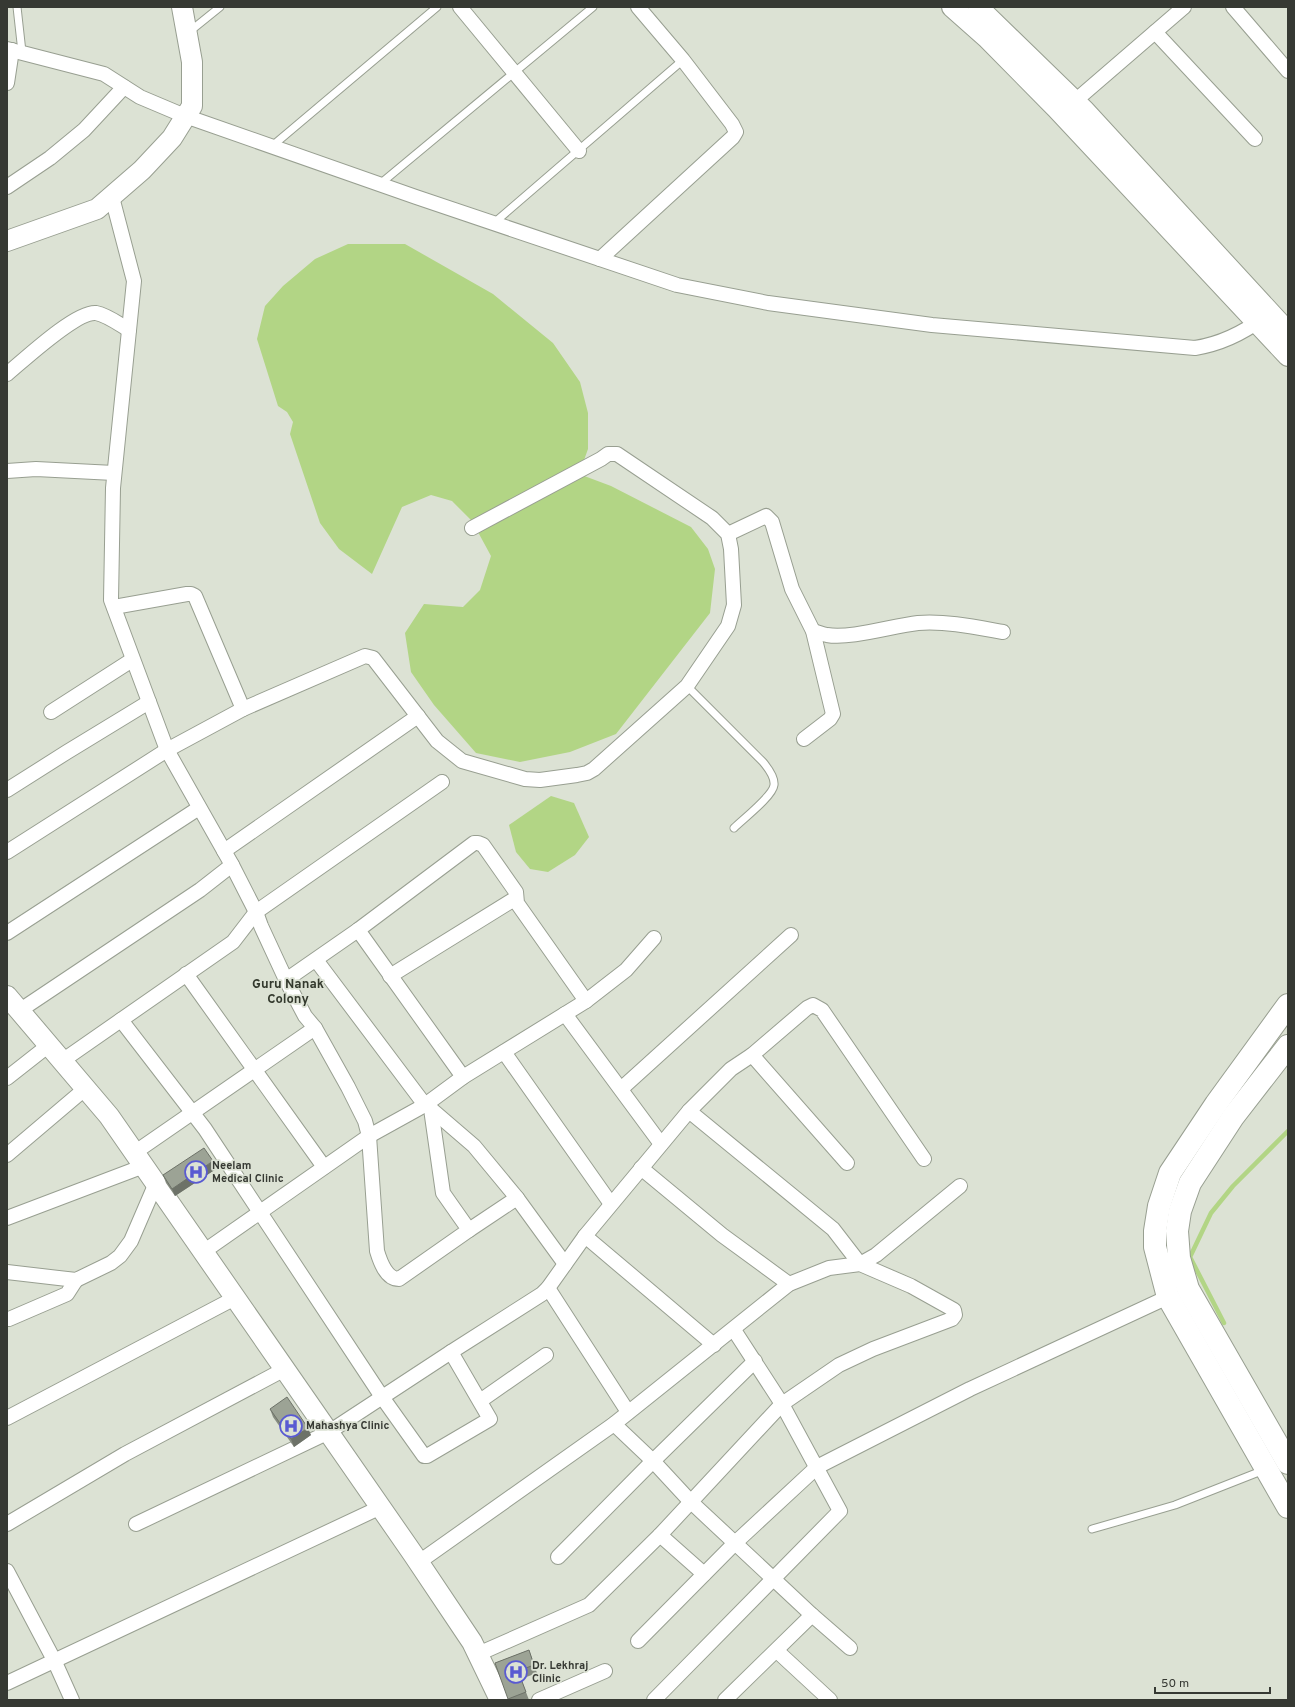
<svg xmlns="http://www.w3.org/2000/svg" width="1295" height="1707" viewBox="0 0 1295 1707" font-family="Overpass,sans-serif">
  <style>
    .water { fill: #b2d585 }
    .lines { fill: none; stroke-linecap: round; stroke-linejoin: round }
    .stream { stroke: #b2d585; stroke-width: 4.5 }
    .lane-casing { stroke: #989f91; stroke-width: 9 }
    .street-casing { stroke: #989f91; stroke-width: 16 }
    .secondary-casing { stroke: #989f91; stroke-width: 22 }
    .highway-casing { stroke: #989f91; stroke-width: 24 }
    .lane { stroke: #fff; stroke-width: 7 }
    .street { stroke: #fff; stroke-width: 14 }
    .secondary { stroke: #fff; stroke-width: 20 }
    .highway { stroke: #fff; stroke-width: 22 }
    .wall { fill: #868c80 }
    .shaded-wall { fill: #6d7268 }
    .building { fill: #9ca395; stroke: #6d7268 }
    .labels { text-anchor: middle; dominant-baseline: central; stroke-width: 3.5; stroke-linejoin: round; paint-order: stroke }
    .poi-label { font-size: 11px; font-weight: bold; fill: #363933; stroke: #dce2d4; text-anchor: start }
    .quarter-label { font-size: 13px; font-weight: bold; fill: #33392d; stroke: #dce2d4 }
  </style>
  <rect width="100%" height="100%" fill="#dce2d4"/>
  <g class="water">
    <path d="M348,244H405L493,294L553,343L580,382L588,413V449L579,474L611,486L691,527L708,549L715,569L710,613L616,734L570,752L520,762L476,753L434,705L411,672L405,633L424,604L463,607L480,590L491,556L472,521L452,501L431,495L402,507L372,574L339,549L320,523L290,434L293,422L287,412L278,406L257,339L265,306L283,286L315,259Z"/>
    <path d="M551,796L574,803L589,837L575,855L548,872L530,869L516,852L509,825Z"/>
  </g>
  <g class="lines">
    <path class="stream" d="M1224,1323L1190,1257L1211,1213L1233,1186L1288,1131"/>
    <g class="lane-casing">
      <g id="lane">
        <path d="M17,7L22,52"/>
        <path d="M189,32L220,7"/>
        <path d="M271,147L437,7"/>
        <path d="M380,184L593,7"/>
        <path d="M494,223L683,60"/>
        <path d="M687,686L763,762C768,768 775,777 774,785C773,796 743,819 734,828"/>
        <path d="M1092,1529L1175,1505L1264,1470"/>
      </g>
    </g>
    <g class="street-casing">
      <g id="street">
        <path d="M460,7L579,151"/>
        <path d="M1233,7L1288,71"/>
        <path d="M1155,32L1255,139"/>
        <path d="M7,49L104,74L140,97L185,116L416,197L677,285L768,303L932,325L1195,348C1220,344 1243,333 1263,318"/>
        <path d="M7,83L12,50"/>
        <path d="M1075,101L1184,7"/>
        <path d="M7,187L50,158L84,130L124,87"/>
        <path d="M112,197L134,281L113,488L111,600L167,750L232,865L256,912L261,926L286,980L305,1016L315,1028L348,1087L365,1121L369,1136L377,1251C380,1261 386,1279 399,1279L469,1230L443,1193L431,1109L425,1105L316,960"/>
        <path d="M600,259L733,137L736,132L732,124L683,60L638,7"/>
        <path d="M7,374C24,360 76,311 96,313C107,315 119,324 129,330"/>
        <path d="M7,471L36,469L114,473"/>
        <path d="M728,534L766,516L772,522L792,589L813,631L833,714L830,719L804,739"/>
        <path d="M114,607L187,594H191L195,596L243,709"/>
        <path d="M813,631C817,632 822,634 827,635C851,639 892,626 918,623C947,621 975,627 1003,632"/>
        <path d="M51,712L132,660"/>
        <path d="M7,790L67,752L149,702"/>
        <path d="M224,851L418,716"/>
        <path d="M7,852L167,750L243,709L365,656L373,658L437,741L462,761L525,779L540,780L577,775L587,773L594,769L687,686L728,626L734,605L731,549L728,534L712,518L617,454H608L601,459L472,528"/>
        <path d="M358,930L463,1077"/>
        <path d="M7,933L199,808"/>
        <path d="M186,974L324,1167"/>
        <path d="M390,976L516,898"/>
        <path d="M286,980L358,930L474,843H478L483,845L516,892L517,903L586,1001"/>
        <path d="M19,1011L200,890L232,865"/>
        <path d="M565,1014L661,1144"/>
        <path d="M121,1020L205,1129L382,1397L424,1456H427L490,1419L451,1352"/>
        <path d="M504,1052L611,1204"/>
        <path d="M752,1055L847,1163"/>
        <path d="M62,1061L233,942L256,912L442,782"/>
        <path d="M7,1078L49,1045"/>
        <path d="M621,1089L791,935"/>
        <path d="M431,1109L474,1146L517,1198"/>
        <path d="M689,1111L833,1229L860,1264L876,1255L960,1186"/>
        <path d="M134,1153L315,1028"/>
        <path d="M7,1155L86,1088"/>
        <path d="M641,1168L722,1235L789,1284"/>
        <path d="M7,1218L144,1166"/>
        <path d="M469,1230L517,1198L565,1264"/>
        <path d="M585,1236L714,1345"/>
        <path d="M203,1252L369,1136L425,1105L463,1077L586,1001L626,970L654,938"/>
        <path d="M7,1272L76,1280L111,1263L120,1256L131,1241L156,1183"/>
        <path d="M548,1288L628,1412"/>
        <path d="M9,1319L67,1294L76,1280"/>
        <path d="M480,1401L546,1355"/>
        <path d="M7,1418L235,1298"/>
        <path d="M614,1424L653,1461L690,1501L812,1615L850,1648"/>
        <path d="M7,1524L125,1454L285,1369"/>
        <path d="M136,1524L329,1432L451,1352L542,1294L548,1288L585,1236L689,1111L731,1069L752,1055L807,1008L813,1005L822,1010L924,1159"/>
        <path d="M660,1535L704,1574"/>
        <path d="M558,1557L653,1461L755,1361"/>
        <path d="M419,1562L614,1424L789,1284L829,1268L860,1264L911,1286L954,1310L955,1315L952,1319L873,1349L839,1365L782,1404L660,1535L589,1605L478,1654"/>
        <path d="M7,1571L54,1660L72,1700"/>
        <path d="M638,1641L735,1543L817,1467L970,1389L1168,1297"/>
        <path d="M777,1651L830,1700"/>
        <path d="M7,1683L381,1507"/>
        <path d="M539,1700L605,1671"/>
        <path d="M654,1700L840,1511L782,1404L734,1330"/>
        <path d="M725,1700L812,1615"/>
      </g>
    </g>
    <g class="secondary-casing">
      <g id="secondary">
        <path d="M952,7L987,38L1056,108L1288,356"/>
        <path d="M978,7L1085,111L1288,332"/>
        <path d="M7,241L97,209L142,170L172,138L192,106V62L182,7"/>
        <path d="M7,996L109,1116L413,1554L472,1642L500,1700"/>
      </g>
    </g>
    <g class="highway-casing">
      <g id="highway">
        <path d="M1288,1005L1216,1104L1170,1173L1159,1206L1155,1231V1247L1168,1297L1288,1507"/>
        <path d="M1288,1046L1233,1117L1190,1183L1180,1211L1177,1231L1179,1258L1188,1289L1288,1463"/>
      </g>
    </g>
    <use href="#lane" class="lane"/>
    <use href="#street" class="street"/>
    <use href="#secondary" class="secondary"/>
    <use href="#highway" class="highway"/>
  </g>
  <g class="wall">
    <path d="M216,1169L175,1196L166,1183L163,1175Z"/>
    <path d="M270,1409L311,1435L294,1447L273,1417Z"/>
    <path d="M529,1650L537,1673L521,1679L529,1700H509L495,1663Z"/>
  </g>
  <g class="shaded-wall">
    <path d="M213,1161L216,1169L175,1196L172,1189Z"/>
    <path d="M308,1428L311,1435L294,1447L291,1439Z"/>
  </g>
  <g class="building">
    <path d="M204,1148L213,1161L172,1189L163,1175Z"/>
    <path d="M287,1397L308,1428L291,1439L270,1409Z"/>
    <path d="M529,1650L534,1665L518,1671L526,1692L508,1699L495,1663Z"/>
  </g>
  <defs>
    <g id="hospital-ring" transform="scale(1.15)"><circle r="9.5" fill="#dce2d4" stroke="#595ad2" stroke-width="1.5"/><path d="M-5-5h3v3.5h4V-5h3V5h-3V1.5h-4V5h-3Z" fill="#595ad2"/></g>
  </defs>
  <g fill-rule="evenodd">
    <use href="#hospital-ring" x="196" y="1172"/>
    <use href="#hospital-ring" x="291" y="1426"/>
    <use href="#hospital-ring" x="516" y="1672"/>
  </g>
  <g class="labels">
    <g class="poi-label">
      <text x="212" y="1166">Neelam<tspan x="212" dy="13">Medical Clinic</tspan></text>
      <text x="306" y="1426">Mahashya Clinic</text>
      <text x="532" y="1666">Dr. Lekhraj<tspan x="532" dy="13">Clinic</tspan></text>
    </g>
    <g class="quarter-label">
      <text x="288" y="985">Guru Nanak<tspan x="288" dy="15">Colony</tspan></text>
    </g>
  </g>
  <rect width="1295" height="1707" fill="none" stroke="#363933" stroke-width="16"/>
  <path d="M1155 1687v6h115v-6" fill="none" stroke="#363933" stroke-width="2"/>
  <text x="1161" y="1687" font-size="12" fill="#363933" stroke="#dce2d4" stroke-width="3" paint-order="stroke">50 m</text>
</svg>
